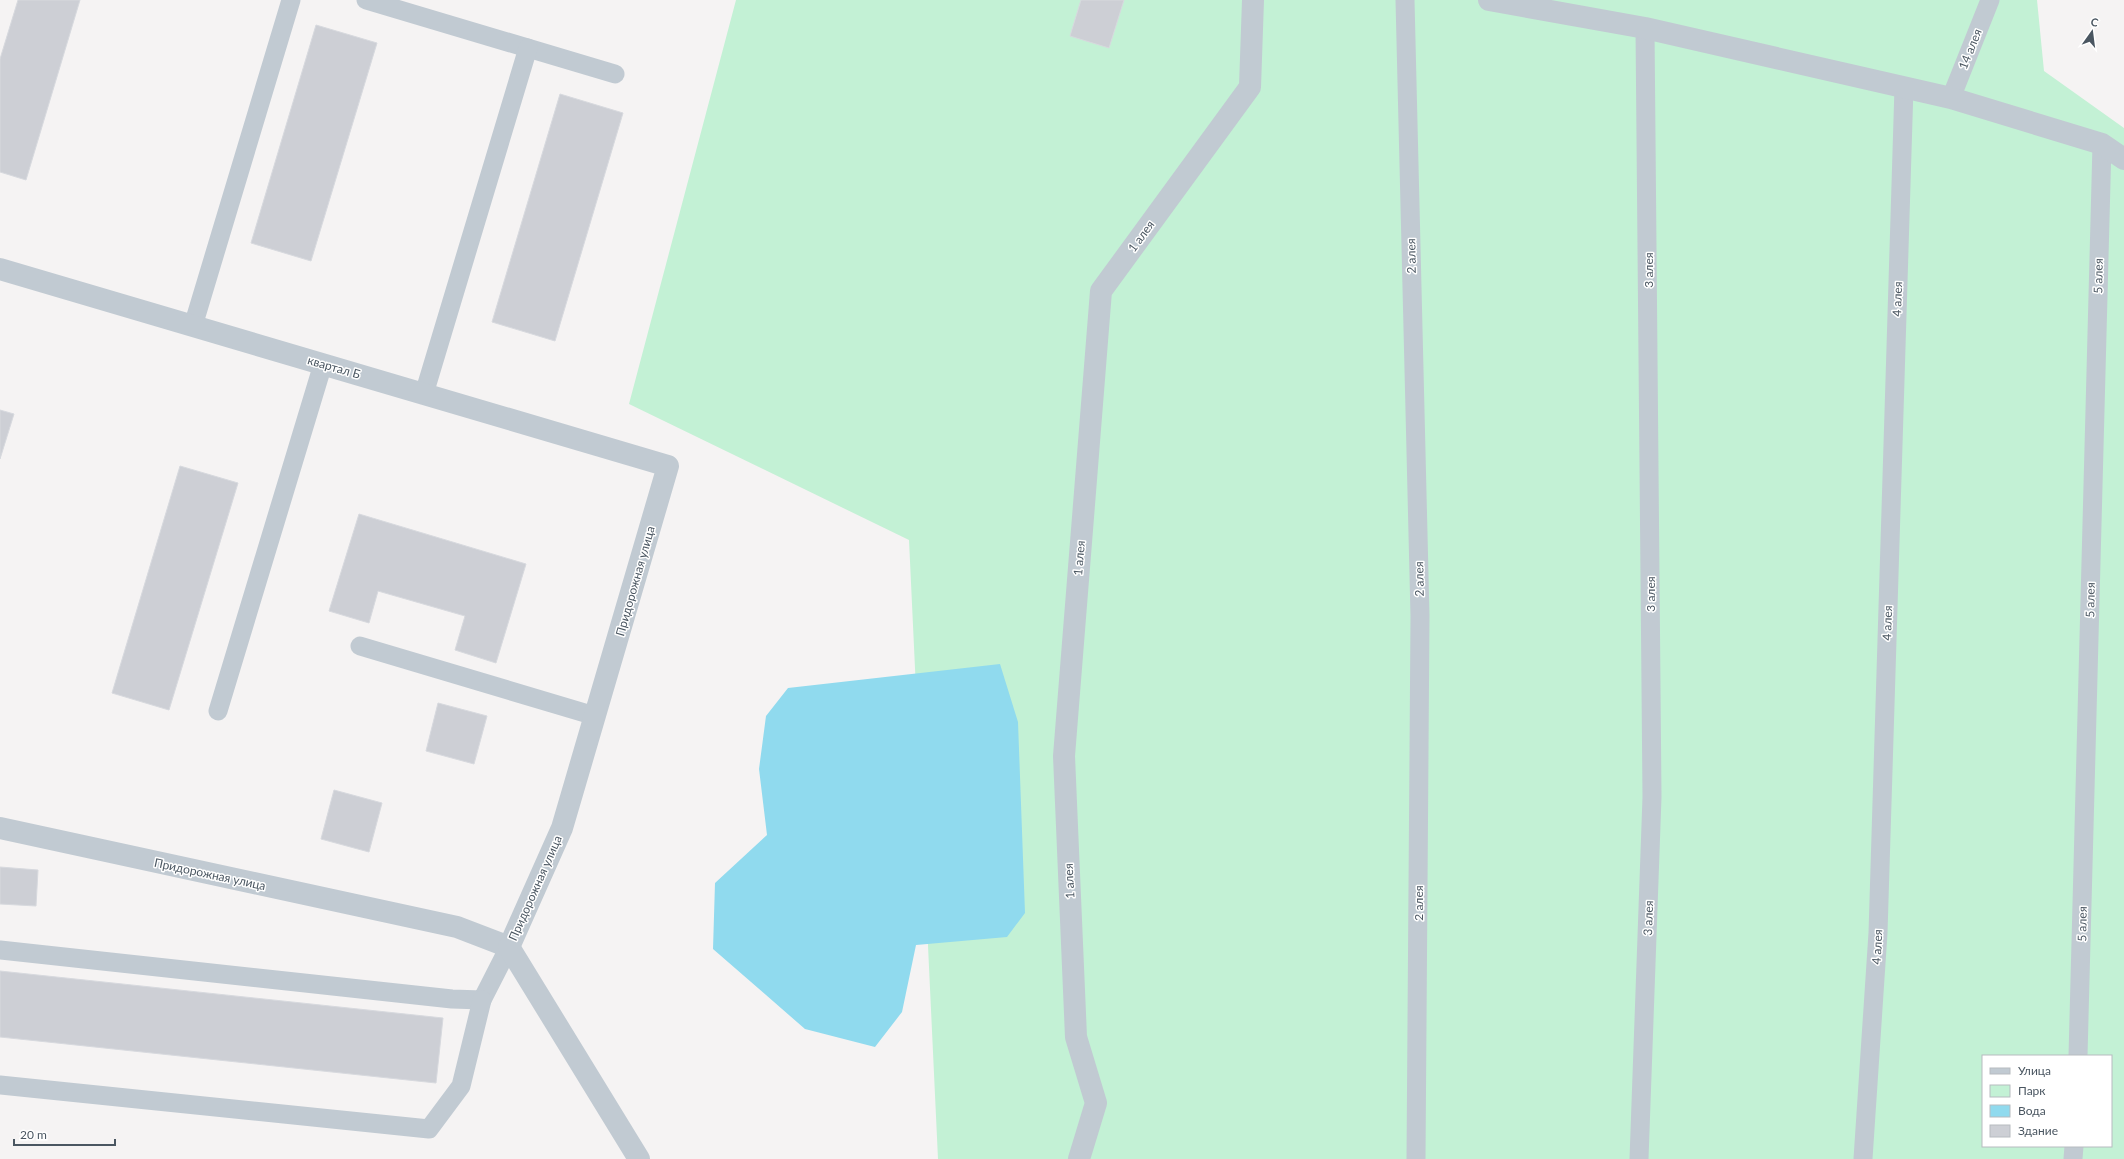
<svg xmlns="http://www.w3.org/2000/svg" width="2124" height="1159" viewBox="0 0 2124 1159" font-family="Lato,sans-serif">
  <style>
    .green { fill: #c3f1d5; fill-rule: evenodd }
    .water { fill: #90daee }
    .building { fill: #cdcfd5; stroke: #d7d9de }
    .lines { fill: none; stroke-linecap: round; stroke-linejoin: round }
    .service { stroke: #c1cad2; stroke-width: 19 }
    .minor { stroke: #c1cad2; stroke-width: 22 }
    .labels { text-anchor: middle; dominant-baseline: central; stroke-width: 3; stroke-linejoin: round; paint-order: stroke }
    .street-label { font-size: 12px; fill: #4a5661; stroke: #fff }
  </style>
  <rect width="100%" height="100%" fill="#f5f3f3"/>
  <path class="green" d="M736,0H2037L2044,71L2124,128V1159H938L909,540L629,404ZM1983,1056H2111V1146H1983Z"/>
  <path class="water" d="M1000,664L1018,722L1025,913L1007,937L916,945L902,1012L875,1047L805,1029L713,949L715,883L767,835L759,769L766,716L788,688Z"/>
  <g class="building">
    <path d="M18,0H80L26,180L0,172V59Z"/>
    <path d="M1081,0H1124L1109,48L1070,36Z"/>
    <path d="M316,25L377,43L311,261L251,243Z"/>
    <path d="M560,94L623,113L555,341L492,322Z"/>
    <path d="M0,410L14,414L0,459Z"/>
    <path d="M180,466L238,483L169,710L112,693Z"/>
    <path d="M359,514L526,564L496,663L455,650L465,616L378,591L369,623L329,611Z"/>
    <path d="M438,703L487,716L474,764L426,751Z"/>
    <path d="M334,790L382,803L369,852L321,839Z"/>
    <path d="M0,867L38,870L36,906L0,904Z"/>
    <path d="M0,971L443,1018L436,1083L0,1037Z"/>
  </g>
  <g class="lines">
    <g class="service">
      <path d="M366,0L615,74"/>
      <path d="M1405,0L1420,616L1416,1159"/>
      <path d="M1951,98L1990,0"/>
      <path d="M193,326L291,0"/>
      <path d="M424,394L528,48"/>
      <path d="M360,646L595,716"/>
      <path d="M218,711L323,364"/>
      <path d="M0,950L452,999L482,1000L509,947"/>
      <path d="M2078,1056L2102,144"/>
      <path d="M0,1085L429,1129L461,1086L482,1000"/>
      <path d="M1639,1159L1652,797L1645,28"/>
      <path d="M1863,1159L1878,933L1904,87"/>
      <path d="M2073,1159L2074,1146"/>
    </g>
    <g class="minor">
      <path d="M1489,0L1645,28L1951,98L2102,144L2124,159"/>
      <path d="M0,269L668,466L562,828L509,947L457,927L0,828"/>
      <path d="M509,947L639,1159"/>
      <path d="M1079,1159L1096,1103L1076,1037L1064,756L1101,291L1250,87L1253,0"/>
    </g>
  </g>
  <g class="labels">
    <g class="street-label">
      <text transform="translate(1970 49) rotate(-68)">14 алея</text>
      <text transform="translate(1141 236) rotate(-54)">1 алея</text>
      <text transform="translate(1411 256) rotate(-91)">2 алея</text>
      <text transform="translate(1648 270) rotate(-90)">3 алея</text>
      <text transform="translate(2098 276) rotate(-89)">5 алея</text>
      <text transform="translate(1897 299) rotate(-88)">4 алея</text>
      <text transform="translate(334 367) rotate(16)">квартал Б</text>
      <text transform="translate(1079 558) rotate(-85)">1 алея</text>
      <text transform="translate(1419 579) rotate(-91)">2 алея</text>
      <text transform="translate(635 581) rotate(-74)">Придорожная улица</text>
      <text transform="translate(1650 594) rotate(-90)">3 алея</text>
      <text transform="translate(2090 600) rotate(-89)">5 алея</text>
      <text transform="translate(1887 623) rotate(-88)">4 алея</text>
      <text transform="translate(210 874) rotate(12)">Придорожная улица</text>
      <text transform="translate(1069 881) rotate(-93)">1 алея</text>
      <text transform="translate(535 888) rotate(-66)">Придорожная улица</text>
      <text transform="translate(1418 903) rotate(-90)">2 алея</text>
      <text transform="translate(1648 918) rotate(-88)">3 алея</text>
      <text transform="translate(2082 924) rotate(-89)">5 алея</text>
      <text transform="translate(1877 947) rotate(-87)">4 алея</text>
    </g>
  </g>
  <rect x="1982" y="1055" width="130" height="92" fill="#ffffff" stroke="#b7bbc0"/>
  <rect x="1990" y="1068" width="20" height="6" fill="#c1cad2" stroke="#b7bbc0"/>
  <text x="2018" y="1075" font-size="12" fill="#4a5661">Улица</text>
  <rect x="1990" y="1085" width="20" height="12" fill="#c3f1d5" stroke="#b7bbc0"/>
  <text x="2018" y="1095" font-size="12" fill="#4a5661">Парк</text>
  <rect x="1990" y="1105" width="20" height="12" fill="#90daee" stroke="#b7bbc0"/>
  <text x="2018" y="1115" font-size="12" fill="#4a5661">Вода</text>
  <rect x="1990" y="1125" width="20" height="12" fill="#cdcfd5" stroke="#b7bbc0"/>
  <text x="2018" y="1135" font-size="12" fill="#4a5661">Здание</text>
  <g transform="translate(2092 32) rotate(14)" stroke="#ffffff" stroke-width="3" paint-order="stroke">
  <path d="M0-3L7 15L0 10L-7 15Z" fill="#4a5661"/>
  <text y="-6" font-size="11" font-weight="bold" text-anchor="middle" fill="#4a5661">С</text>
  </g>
  <path d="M14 1139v6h101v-6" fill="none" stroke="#4a5661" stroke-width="2"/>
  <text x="20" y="1139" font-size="12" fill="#4a5661" stroke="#ffffff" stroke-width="3" paint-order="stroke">20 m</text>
</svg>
